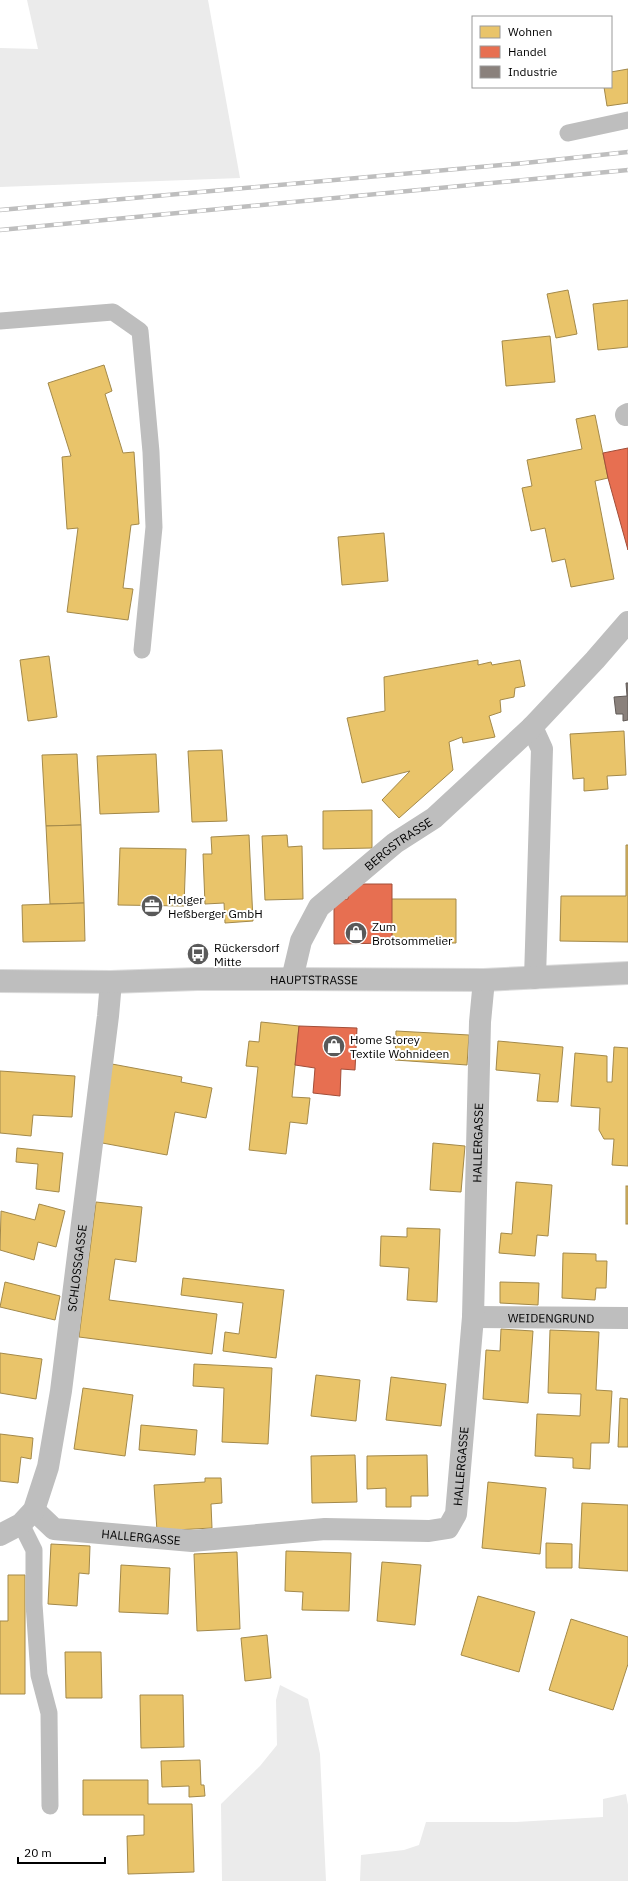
<svg xmlns="http://www.w3.org/2000/svg" width="628" height="1881" viewBox="0 0 628 1881" font-family="'IBM Plex Sans',sans-serif">
  <style>
    .green { fill: #ebebeb }
    .homes { fill: #e9c46a; stroke: #a3894a }
    .shops { fill: #e76f51; stroke: #a24e39 }
    .industry { fill: #8a817c; stroke: #615a57 }
    .lines { fill: none; stroke-linecap: round; stroke-linejoin: round }
    .primary-casing { stroke: #dbdbdb; stroke-width: 24 }
    .lane { stroke: #bebebe; stroke-width: 17 }
    .street { stroke: #bebebe; stroke-width: 22 }
    .primary { stroke: #bebebe; stroke-width: 22 }
    .rail-casing { stroke: #bebebe; stroke-width: 4.5 }
    .rail { stroke: #fff; stroke-width: 3; stroke-dasharray: 9; stroke-linecap: butt }
    .labels { text-anchor: middle; dominant-baseline: central; stroke-width: 4; stroke-linejoin: round; paint-order: stroke }
    .street-label { font-size: 12px; fill: #000; stroke: #fff }
    .poi-label { font-size: 12px; fill: #000; stroke: #fff; text-anchor: start }
  </style>
  <rect width="100%" height="100%" fill="#fff"/>
  <g class="green">
    <path d="M27,0H208L240,178L0,187V48L38,49Z"/>
    <path d="M280,1685L308,1699L320,1754L326,1881H222L221,1804L260,1766L277,1745L276,1700Z"/>
    <path d="M626,1794L628,1805V1881H360L361,1855L404,1850L419,1845L426,1822H516L603,1817V1799Z"/>
  </g>
  <g class="homes">
    <path d="M628,69V103L607,106L604,87H611V72Z"/>
    <path d="M568,290L577,334L556,338L547,294Z"/>
    <path d="M628,300V347L598,350L593,304Z"/>
    <path d="M550,336L555,382L506,386L502,341Z"/>
    <path d="M104,365L112,391L105,394L123,453L134,452L139,524L131,525L123,588L133,589L128,620L67,612L78,528L67,529L62,457L71,456L48,383Z"/>
    <path d="M595,415L608,478L595,481L614,579L571,587L565,559L552,562L545,528L531,531L522,488L532,486L527,460L582,449L576,419Z"/>
    <path d="M384,533L388,581L342,585L338,537Z"/>
    <path d="M49,656L57,717L28,721L20,660Z"/>
    <path d="M478,660V665L491,662L492,665L520,660L525,686L515,688L514,697L500,700L501,712L489,716L495,737L463,743L462,737L449,742L453,770L399,818L382,800L410,771L362,783L347,718L385,711L384,677Z"/>
    <path d="M624,731L626,775L607,776L608,789L584,791V778L573,779L570,734Z"/>
    <path d="M222,750L227,821L192,822L188,751Z"/>
    <path d="M77,754L81,825L46,826L42,755Z"/>
    <path d="M156,754L159,812L100,814L97,756Z"/>
    <path d="M372,810V848L323,849V811Z"/>
    <path d="M81,825L84,903L50,904L46,826Z"/>
    <path d="M249,835L253,921L225,923L224,903L205,904L203,854H212L211,837Z"/>
    <path d="M287,835L288,847L302,846L303,899L265,900L262,836Z"/>
    <path d="M626,845H628V942L560,941L561,896H626Z"/>
    <path d="M120,848L186,849L184,906L118,905Z"/>
    <path d="M391,899H456V943H392Z"/>
    <path d="M84,903L85,941L23,942L22,905Z"/>
    <path d="M261,1022L299,1026L292,1097L310,1098L307,1124L290,1122L286,1154L249,1150L258,1067L246,1066L249,1041L259,1042Z"/>
    <path d="M396,1031L469,1035L467,1065L395,1060Z"/>
    <path d="M498,1041L563,1047L558,1102L537,1101L540,1074L496,1070Z"/>
    <path d="M614,1047L628,1048V1166L612,1165L614,1139H604L599,1130L600,1108L571,1106L575,1053L607,1056V1082H612Z"/>
    <path d="M112,1064L182,1077L181,1082L212,1088L206,1118L175,1112L167,1155L97,1142Z"/>
    <path d="M0,1071L75,1076L72,1117L33,1115L31,1136L0,1133Z"/>
    <path d="M433,1143L465,1146L461,1192L430,1190Z"/>
    <path d="M17,1148L63,1153L59,1192L36,1189L38,1164L16,1162Z"/>
    <path d="M516,1182L552,1185L548,1236L537,1235L535,1256L499,1253L501,1233L512,1234Z"/>
    <rect x="626" y="1186" width="2" height="38"/>
    <path d="M96,1202L142,1207L136,1262L115,1259L109,1300L217,1314L212,1354L79,1337Z"/>
    <path d="M39,1204L65,1211L56,1247L38,1242L34,1260L0,1250L1,1211L35,1220Z"/>
    <path d="M407,1228L440,1229L437,1302L407,1300L409,1268L380,1266L381,1236L407,1237Z"/>
    <path d="M563,1253L596,1254V1261H607L606,1288H596L595,1300L562,1298Z"/>
    <path d="M183,1278L284,1290L276,1358L223,1351L225,1332L239,1334L243,1303L181,1295Z"/>
    <path d="M5,1282L60,1296L55,1320L0,1307Z"/>
    <path d="M500,1282L539,1283L538,1305L500,1303Z"/>
    <path d="M501,1329L533,1331L528,1403L483,1399L486,1350L500,1351Z"/>
    <path d="M550,1330L599,1332L596,1390L612,1391L609,1443H591L590,1469L573,1468V1458L535,1456L537,1414L580,1416L581,1394L548,1393Z"/>
    <path d="M0,1353L42,1359L36,1399L0,1393Z"/>
    <path d="M194,1364L272,1368L268,1444L222,1442L224,1388L193,1386Z"/>
    <path d="M316,1375L360,1380L356,1421L311,1416Z"/>
    <path d="M391,1377L446,1384L441,1426L386,1420Z"/>
    <path d="M83,1388L133,1395L125,1456L74,1449Z"/>
    <path d="M620,1398L628,1399V1447H618Z"/>
    <path d="M141,1425L197,1430L195,1455L139,1450Z"/>
    <path d="M0,1434L33,1438L31,1459L21,1457L18,1483L0,1481Z"/>
    <path d="M355,1455L357,1502L312,1503L311,1456Z"/>
    <path d="M427,1455L428,1496H411V1507H386V1488L367,1489V1456Z"/>
    <path d="M205,1478H221L222,1503L211,1504L212,1528L157,1531L154,1485L205,1482Z"/>
    <path d="M488,1482L546,1488L540,1554L482,1548Z"/>
    <path d="M582,1503L628,1505V1571L579,1568Z"/>
    <path d="M546,1543L572,1544V1568H546Z"/>
    <path d="M51,1544L90,1546L89,1574L79,1573L77,1606L48,1604Z"/>
    <path d="M286,1551L351,1553L349,1611L302,1610L303,1592L285,1591Z"/>
    <path d="M237,1552L240,1629L197,1631L194,1554Z"/>
    <path d="M382,1562L421,1565L415,1625L377,1621Z"/>
    <path d="M121,1565L170,1568L168,1614L119,1612Z"/>
    <path d="M8,1575H25V1694H0V1621H8Z"/>
    <path d="M478,1596L535,1612L519,1672L461,1655Z"/>
    <path d="M571,1619L628,1637V1664L613,1710L549,1690Z"/>
    <path d="M267,1635L271,1678L245,1681L241,1638Z"/>
    <path d="M65,1652H101L102,1698H66Z"/>
    <path d="M140,1695H183L184,1747L141,1748Z"/>
    <path d="M200,1760L201,1785H204L205,1796L189,1797V1786L162,1787L161,1761Z"/>
    <path d="M83,1780H148V1804H192L194,1872L128,1874L127,1836L144,1835V1815H83Z"/>
  </g>
  <g class="shops">
    <path d="M628,448V550L608,478L603,453Z"/>
    <path d="M348,884H392V943L334,944V900L348,899Z"/>
    <path d="M299,1026L357,1028L355,1070L341,1069L340,1096L313,1093L315,1068L295,1065Z"/>
  </g>
  <path class="industry" d="M626,683H628V720L623,721V714H616L614,697L627,696Z"/>
  <g class="lines">
    <g class="primary-casing">
      <g id="primary">
        <path id="s5" d="M0,981L111,982L197,979H292L484,980L628,973"/>
      </g>
    </g>
    <g class="lane">
      <path d="M568,133L628,120"/>
      <path d="M0,321L113,312L140,331L151,452L154,527L142,650"/>
      <path d="M21,1524L34,1550V1604L39,1675L49,1713L50,1806"/>
    </g>
    <g class="street">
      <path d="M626,415L628,414"/>
      <path d="M532,727L542,749L535,978"/>
      <path id="s1" d="M292,979L301,941L319,907L395,843L434,818L474,781L532,727L595,660L628,622"/>
      <path id="s2" d="M473,1317L628,1318"/>
      <path id="s3" d="M34,1510L54,1529L192,1541L325,1529L429,1531L448,1528L456,1514L473,1317L480,1022L484,980"/>
      <path id="s4" d="M0,1535L21,1524L34,1510L48,1467L61,1391L108,1016L111,982"/>
    </g>
    <use href="#primary" class="primary"/>
    <g class="rail-casing">
      <g id="rail">
        <path d="M0,210L525,163L628,152"/>
        <path d="M0,230L628,170"/>
      </g>
    </g>
    <use href="#rail" class="rail"/>
  </g>
  <defs>
    <g id="office-disc" transform="scale(1.15)"><circle r="9.5" fill="#595959" stroke="#fff"/><path d="M-6-3h4V-5.5h4V-3h4V5H-6ZM-1-4.5V-3h2v-1.5ZM-6 0V1H6V0Z" fill="#fff"/></g>
    <g id="shop-disc" transform="scale(1.15)"><circle r="9.5" fill="#595959" stroke="#fff"/><path d="M-5-2.5h2.3a2.7 3.5 0 0 1 5.4 0H5L5.5 6h-11ZM-1.5-2.5h3a1.5 2.3 0 0 0-3 0Z" fill="#fff"/></g>
    <g id="bus-disc" transform="scale(1.15)"><circle r="9.5" fill="#595959" stroke="#fff"/><path d="M-5-6H5V4H4V6H2V4H-2V6H-4V4H-5ZM-3.5-4V0h7V-4ZM-3.5 1.2v1.5H-2V1.2ZM2 1.2v1.5H3.5V1.2Z" fill="#fff"/></g>
  </defs>
  <g fill-rule="evenodd">
    <use href="#office-disc" x="152" y="906"/>
    <use href="#shop-disc" x="356" y="933"/>
    <use href="#bus-disc" x="198" y="954"/>
    <use href="#shop-disc" x="334" y="1046"/>
  </g>
  <g class="labels">
    <g class="street-label">
      <text stroke="none"><textPath href="#s1" startOffset="179">BERGSTRASSE</textPath></text>
      <text stroke="none"><textPath href="#s5" startOffset="314">HAUPTSTRASSE</textPath></text>
      <text stroke="none"><textPath href="#s3" startOffset="811">HALLERGASSE</textPath></text>
      <text stroke="none"><textPath href="#s4" startOffset="289">SCHLOSSGASSE</textPath></text>
      <text stroke="none"><textPath href="#s2" startOffset="78">WEIDENGRUND</textPath></text>
      <text stroke="none"><textPath href="#s3" startOffset="487">HALLERGASSE</textPath></text>
      <text stroke="none"><textPath href="#s3" startOffset="115">HALLERGASSE</textPath></text>
    </g>
    <g class="poi-label">
      <text x="168" y="899">Holger<tspan x="168" dy="14">Heßberger GmbH</tspan></text>
      <text x="372" y="926">Zum<tspan x="372" dy="14">Brotsommelier</tspan></text>
      <text x="214" y="947">Rückersdorf<tspan x="214" dy="14">Mitte</tspan></text>
      <text x="350" y="1039">Home Storey<tspan x="350" dy="14">Textile Wohnideen</tspan></text>
    </g>
  </g>
  <rect x="472" y="16" width="140" height="72" fill="#ffffff" stroke="#999999"/>
  <rect x="480" y="26" width="20" height="12" fill="#e9c46a" stroke="#999999"/>
  <text x="508" y="36" font-size="12" fill="#000000">Wohnen</text>
  <rect x="480" y="46" width="20" height="12" fill="#e76f51" stroke="#999999"/>
  <text x="508" y="56" font-size="12" fill="#000000">Handel</text>
  <rect x="480" y="66" width="20" height="12" fill="#8a817c" stroke="#999999"/>
  <text x="508" y="76" font-size="12" fill="#000000">Industrie</text>
  <path d="M18 1857v6h87v-6" fill="none" stroke="#000000" stroke-width="2"/>
  <text x="24" y="1857" font-size="12" fill="#000000" stroke="#ffffff" stroke-width="3" paint-order="stroke">20 m</text>
</svg>
